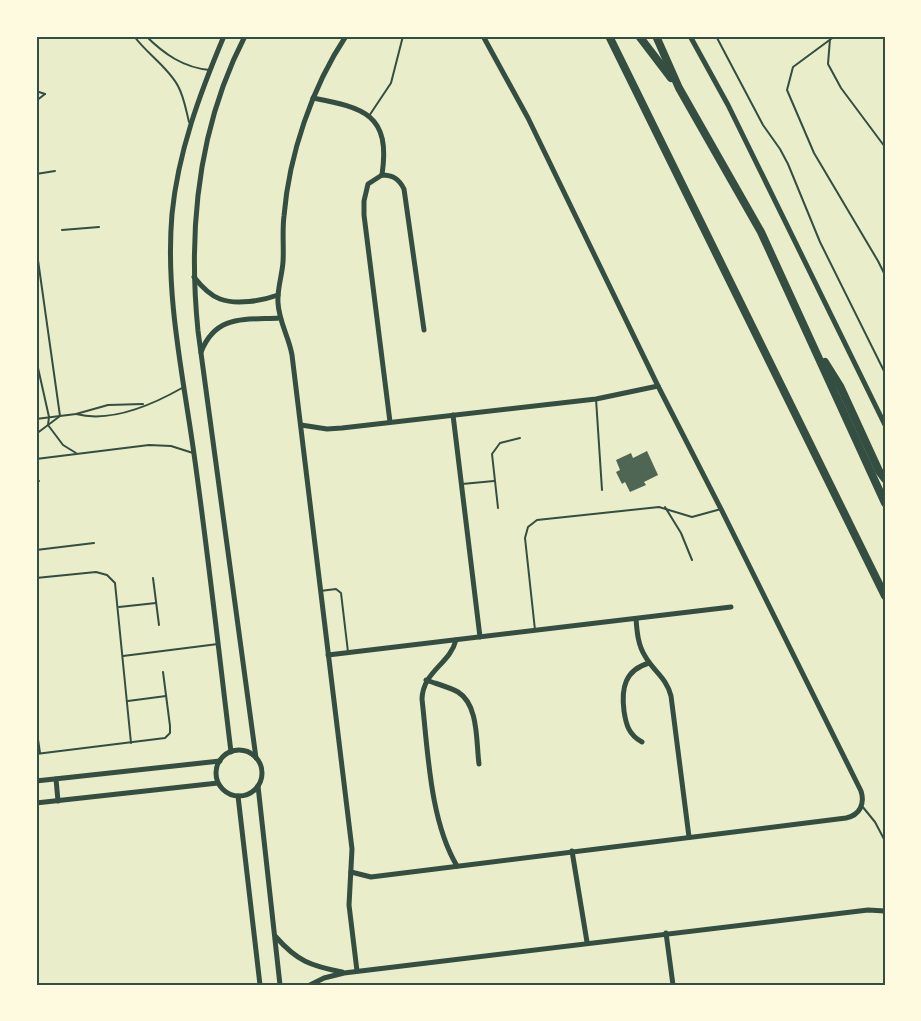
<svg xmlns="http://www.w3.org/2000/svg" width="921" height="1021" viewBox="0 0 921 1021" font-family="'PT Sans',sans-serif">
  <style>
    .building { fill: #4f6655 }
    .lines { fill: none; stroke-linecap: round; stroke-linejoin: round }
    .path { stroke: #344e41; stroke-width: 2 }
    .service { stroke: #344e41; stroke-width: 2 }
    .minor { stroke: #344e41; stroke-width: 5 }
    .primary { stroke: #344e41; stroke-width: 8 }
    .neatline { fill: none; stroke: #344e41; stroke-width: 2 }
  </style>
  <rect width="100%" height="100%" fill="#e9edc9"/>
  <path class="building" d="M647,451L658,475L644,482L646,485L630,492L625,482L622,484L616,472L620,470L616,460L631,453L633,458Z"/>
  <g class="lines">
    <g class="path">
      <path d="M716,36L763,125L780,149L788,164L820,242L885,373"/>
      <path d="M36,174L55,171"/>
    </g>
    <g class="service">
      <path d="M134,36C147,54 168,67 178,86C184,97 186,110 189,122"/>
      <path d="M146,36C164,54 184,68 210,70"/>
      <path d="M835,36L793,67L787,90L814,153L878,261L885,275"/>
      <path d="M830,39L828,64L841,88L885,147"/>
      <path d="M36,91L45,94"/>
      <path d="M36,101L45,94"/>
      <path d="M369,116L391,83L403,36"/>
      <path d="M62,230L99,227"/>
      <path d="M36,246L60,416L36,434"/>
      <path d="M36,359L49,417L48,425L63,445L76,453"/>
      <path d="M596,399L602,490"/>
      <path d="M76,414C111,423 152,405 182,388"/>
      <path d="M36,419L76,414L108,405L143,404"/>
      <path d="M36,459L149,445L171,446L193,453"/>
      <path d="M36,482L39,481"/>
      <path d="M462,484L494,481"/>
      <path d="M665,507L681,533L692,560"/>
      <path d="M498,508L492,454L500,443L520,438"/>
      <path d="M36,550L94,543"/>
      <path d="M36,578L96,572L107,575L115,583L131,743"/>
      <path d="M153,578L159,625"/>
      <path d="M320,591L336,589L341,593L348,652"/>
      <path d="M119,607L156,603"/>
      <path d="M535,630L525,538L528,527L537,520L659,507L692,517L721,509"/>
      <path d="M123,656L218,644"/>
      <path d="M128,701L166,696"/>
      <path d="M36,726L40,753"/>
      <path d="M36,754L165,738L170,733V726L163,672"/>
      <path d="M862,806L875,822L885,841"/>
    </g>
    <g class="minor">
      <path d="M224,36C200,93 178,152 172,214C165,295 183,375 194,454C208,553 219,653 231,752"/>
      <path d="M245,36C198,127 188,231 198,331L256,758"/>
      <path d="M346,36C312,87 289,155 284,216C282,232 284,247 283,262C282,276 277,289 278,303C279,322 289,337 292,355L352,849L349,905L357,971"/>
      <path d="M690,36L728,105L885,425"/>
      <path d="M313,98C364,108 391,114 382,175"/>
      <path d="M194,277C201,286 209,295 220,299C236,305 262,301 278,295"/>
      <path d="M201,352C216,314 245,320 280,318"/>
      <path d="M453,415L480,637"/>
      <path d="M390,422L364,215V201L368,184L382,175C393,175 399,179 404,189L424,330"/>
      <path d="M301,425L327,429L342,428L596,399L658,386"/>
      <path d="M636,619C637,632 638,645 645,656C654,672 666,677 671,696L689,837"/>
      <path d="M456,640C450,664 423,671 422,699C428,752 430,821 457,866"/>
      <path d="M328,655L731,607"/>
      <path d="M426,680C437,684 449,687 458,692C479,705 476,742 479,764"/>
      <path d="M642,742C629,735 626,725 624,711C621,688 625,670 649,663"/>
      <circle cx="239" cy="773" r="23"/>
      <path d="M56,779L58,801"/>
      <path d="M36,781L220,761"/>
      <path d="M258,786L280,985"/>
      <path d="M238,796L260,985"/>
      <path d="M36,803L218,783"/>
      <path d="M572,851L587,942"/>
      <path d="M351,872L371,877L846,818C860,815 865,804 861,791L721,509L658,386L528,118L483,36"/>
      <path d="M666,933L673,985"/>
      <path d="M276,937C297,961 311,966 342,972"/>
      <path d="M310,985L324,978L344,973L868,910L885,911"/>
    </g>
    <g class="primary">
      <path d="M609,36L885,596"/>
      <path d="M639,36L671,78"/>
      <path d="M656,36L679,88L761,232L885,503"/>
      <path d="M825,362L840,386L879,471L885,479"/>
    </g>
  </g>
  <rect width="921" height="1021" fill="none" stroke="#fefae0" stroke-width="75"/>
  <rect x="38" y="38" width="846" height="946" class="neatline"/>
</svg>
